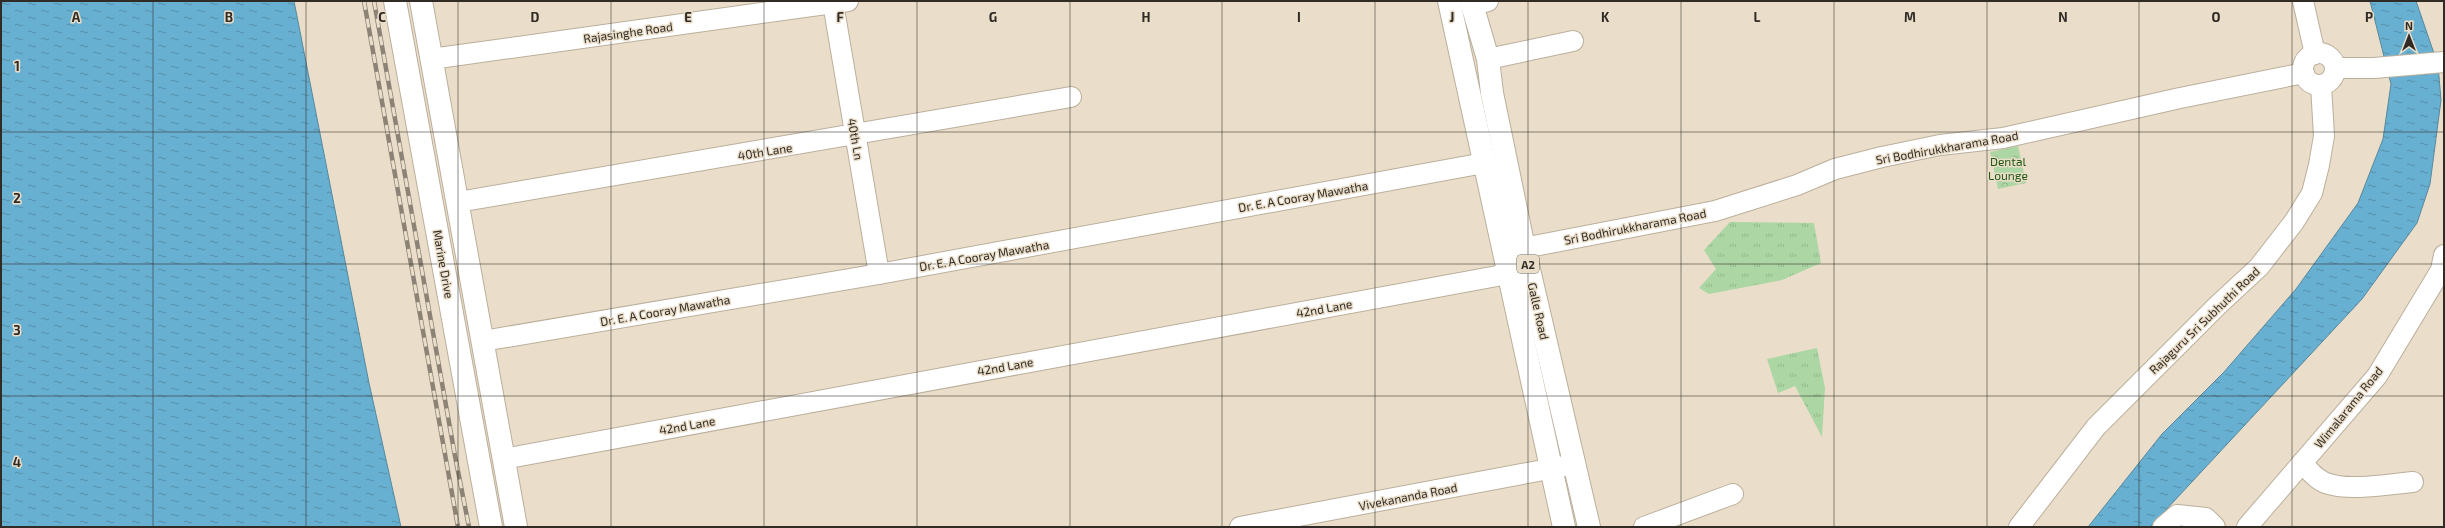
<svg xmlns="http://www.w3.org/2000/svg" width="2445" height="528" viewBox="0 0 2445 528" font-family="'Exo 2',sans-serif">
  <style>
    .grass { fill: url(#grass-tufts) }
    .park { fill: url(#park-crowns) }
    .water { fill: url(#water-ripples); stroke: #57889d }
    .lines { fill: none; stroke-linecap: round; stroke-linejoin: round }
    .minor-casing { stroke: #bbaf9c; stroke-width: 22 }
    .major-casing { stroke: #bbaf9c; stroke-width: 24 }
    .highway-casing { stroke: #bbaf9c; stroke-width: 24 }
    .minor { stroke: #fff; stroke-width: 20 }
    .major { stroke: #fff; stroke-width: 22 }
    .highway { stroke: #fff; stroke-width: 22 }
    .rail-casing { stroke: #8c8376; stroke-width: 4.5 }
    .rail { stroke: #eadeca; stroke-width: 3; stroke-dasharray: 9; stroke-linecap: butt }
    .grid { fill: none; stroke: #302b24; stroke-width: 1; stroke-opacity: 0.55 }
    .labels { text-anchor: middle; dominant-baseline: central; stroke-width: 3; stroke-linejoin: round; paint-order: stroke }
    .shield { fill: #eadeca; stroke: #686156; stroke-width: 1 }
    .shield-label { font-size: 11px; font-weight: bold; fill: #302b24 }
    .street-label { font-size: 12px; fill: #302b24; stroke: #eadeca }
    .park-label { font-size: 12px; fill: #1f5811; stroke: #eadeca }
    .grid-label { font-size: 13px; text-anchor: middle; font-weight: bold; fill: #302b24; stroke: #eadeca; stroke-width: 3; stroke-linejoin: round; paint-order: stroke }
  </style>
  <defs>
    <pattern id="grass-tufts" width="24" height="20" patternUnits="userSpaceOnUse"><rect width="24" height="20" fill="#acd6a3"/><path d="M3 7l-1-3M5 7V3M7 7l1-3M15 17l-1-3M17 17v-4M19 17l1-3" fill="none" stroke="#94b88c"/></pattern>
    <pattern id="park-crowns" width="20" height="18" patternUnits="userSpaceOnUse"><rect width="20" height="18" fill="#acd6a3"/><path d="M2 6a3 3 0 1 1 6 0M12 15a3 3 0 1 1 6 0" fill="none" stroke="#94b88c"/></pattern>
    <pattern id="water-ripples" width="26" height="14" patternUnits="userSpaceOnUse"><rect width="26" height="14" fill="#68b0d1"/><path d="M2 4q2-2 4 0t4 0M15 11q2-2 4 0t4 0" fill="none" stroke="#568fa9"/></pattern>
  </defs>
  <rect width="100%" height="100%" fill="#eadeca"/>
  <g class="grass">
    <path d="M1730,222L1814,223L1821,263L1782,280L1709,294L1699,288L1716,269L1704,250Z"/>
    <path d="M1817,348L1825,388L1822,437L1795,386L1778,393L1767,359Z"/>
  </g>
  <path class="park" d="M2018,146L2026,183L1998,189L1990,152Z"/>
  <g class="water">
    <path d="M1,1H294L369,383L401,527H1Z"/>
    <path d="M2370,1H2416L2438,65L2441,100L2430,184L2417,223L2362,299L2150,527H2088L2162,434L2224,372L2296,289L2358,203L2383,139L2391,84Z"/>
  </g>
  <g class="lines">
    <g class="minor-casing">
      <g id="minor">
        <path d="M2303,1L2315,54"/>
        <path d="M833,3L879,274"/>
        <path d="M1472,5L1488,1"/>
        <circle cx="2319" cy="69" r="16"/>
        <path d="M431,59L848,1"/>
        <path d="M1488,59L1573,41"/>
        <path d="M2335,68H2374L2444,62"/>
        <path d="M458,202L1071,97"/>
        <path d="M1524,248L1715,211L1797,185L1835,169L1882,157L1940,145L2003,138L2180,98L2304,73"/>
        <path d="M483,341L879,274L1484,163"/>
        <path d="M503,459L1508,274"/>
        <path d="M2302,463C2310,471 2317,481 2329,484C2351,491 2389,484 2413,482"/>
        <path d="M1240,527L1575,464"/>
        <path d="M1644,527L1733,494"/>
        <path d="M2019,527L2096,427L2218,305L2259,267L2294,222L2312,193L2319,165L2324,136L2321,85"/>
        <path d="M2163,527L2177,515L2206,518L2215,527"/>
        <path d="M2247,527L2377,376L2441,270L2444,255"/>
      </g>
    </g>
    <g class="major-casing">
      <g id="major">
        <path d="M395,1L491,527"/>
        <path d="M421,1L516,527"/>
      </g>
    </g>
    <g class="highway-casing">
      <g id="highway">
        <path d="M1449,1L1564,527"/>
        <path d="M1471,1L1488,59L1492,93L1524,248L1589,527"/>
      </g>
    </g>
    <use href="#minor" class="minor"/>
    <use href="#major" class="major"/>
    <use href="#highway" class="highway"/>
    <g class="rail-casing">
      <g id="rail">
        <path d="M364,1L458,527"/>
        <path d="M374,1L455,456L469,527"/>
      </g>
    </g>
    <use href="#rail" class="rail"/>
  </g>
  <path class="grid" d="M153,1V527M306,1V527M458,1V527M611,1V527M764,1V527M917,1V527M1070,1V527M1222,1V527M1375,1V527M1528,1V527M1681,1V527M1834,1V527M1987,1V527M2139,1V527M2292,1V527M1,132H2444M1,264H2444M1,396H2444"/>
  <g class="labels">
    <rect class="shield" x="1517" y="255" width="22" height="18" rx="3"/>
    <g class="shield-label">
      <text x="1528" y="264">A2</text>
    </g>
    <g class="street-label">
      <text transform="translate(628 32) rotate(-8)">Rajasinghe Road</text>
      <text transform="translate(856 139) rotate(80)">40th Ln</text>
      <text transform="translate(1947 147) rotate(-10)">Sri Bodhirukkharama Road</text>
      <text transform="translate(765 151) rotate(-9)">40th Lane</text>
      <text transform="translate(1303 196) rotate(-10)">Dr. E. A Cooray Mawatha</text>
      <text transform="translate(1635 226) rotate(-11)">Sri Bodhirukkharama Road</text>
      <text transform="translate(984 255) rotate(-10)">Dr. E. A Cooray Mawatha</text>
      <text transform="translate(444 264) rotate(80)">Marine Drive</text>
      <text transform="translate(1324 308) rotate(-10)">42nd Lane</text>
      <text transform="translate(665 310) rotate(-10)">Dr. E. A Cooray Mawatha</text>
      <text transform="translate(1539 311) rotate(77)">Galle Road</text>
      <text transform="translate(2204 320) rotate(-44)">Rajaguru Sri Subhuthi Road</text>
      <text transform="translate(1005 366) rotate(-10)">42nd Lane</text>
      <text transform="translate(2348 407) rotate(-51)">Wimalarama Road</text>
      <text transform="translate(687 425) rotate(-10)">42nd Lane</text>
      <text transform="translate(1408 496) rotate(-11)">Vivekananda Road</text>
    </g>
    <g class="park-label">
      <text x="2008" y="161">Dental<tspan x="2008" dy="14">Lounge</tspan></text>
    </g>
  </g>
  <g class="grid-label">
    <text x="76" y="22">A</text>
    <text x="229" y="22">B</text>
    <text x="382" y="22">C</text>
    <text x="535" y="22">D</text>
    <text x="688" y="22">E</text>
    <text x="840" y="22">F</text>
    <text x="993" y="22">G</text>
    <text x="1146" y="22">H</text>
    <text x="1299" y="22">I</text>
    <text x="1452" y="22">J</text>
    <text x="1605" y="22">K</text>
    <text x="1757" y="22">L</text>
    <text x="1910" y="22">M</text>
    <text x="2063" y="22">N</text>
    <text x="2216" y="22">O</text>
    <text x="2369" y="22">P</text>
    <text x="17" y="71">1</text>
    <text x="17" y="203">2</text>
    <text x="17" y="335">3</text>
    <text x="17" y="467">4</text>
  </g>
  <rect width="2445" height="528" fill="none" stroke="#302b24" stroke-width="4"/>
  <g transform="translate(2409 36)" stroke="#eadeca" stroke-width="3" paint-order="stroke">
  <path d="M0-3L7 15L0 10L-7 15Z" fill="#302b24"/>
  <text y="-6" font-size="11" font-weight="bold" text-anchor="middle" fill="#302b24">N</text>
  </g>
</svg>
